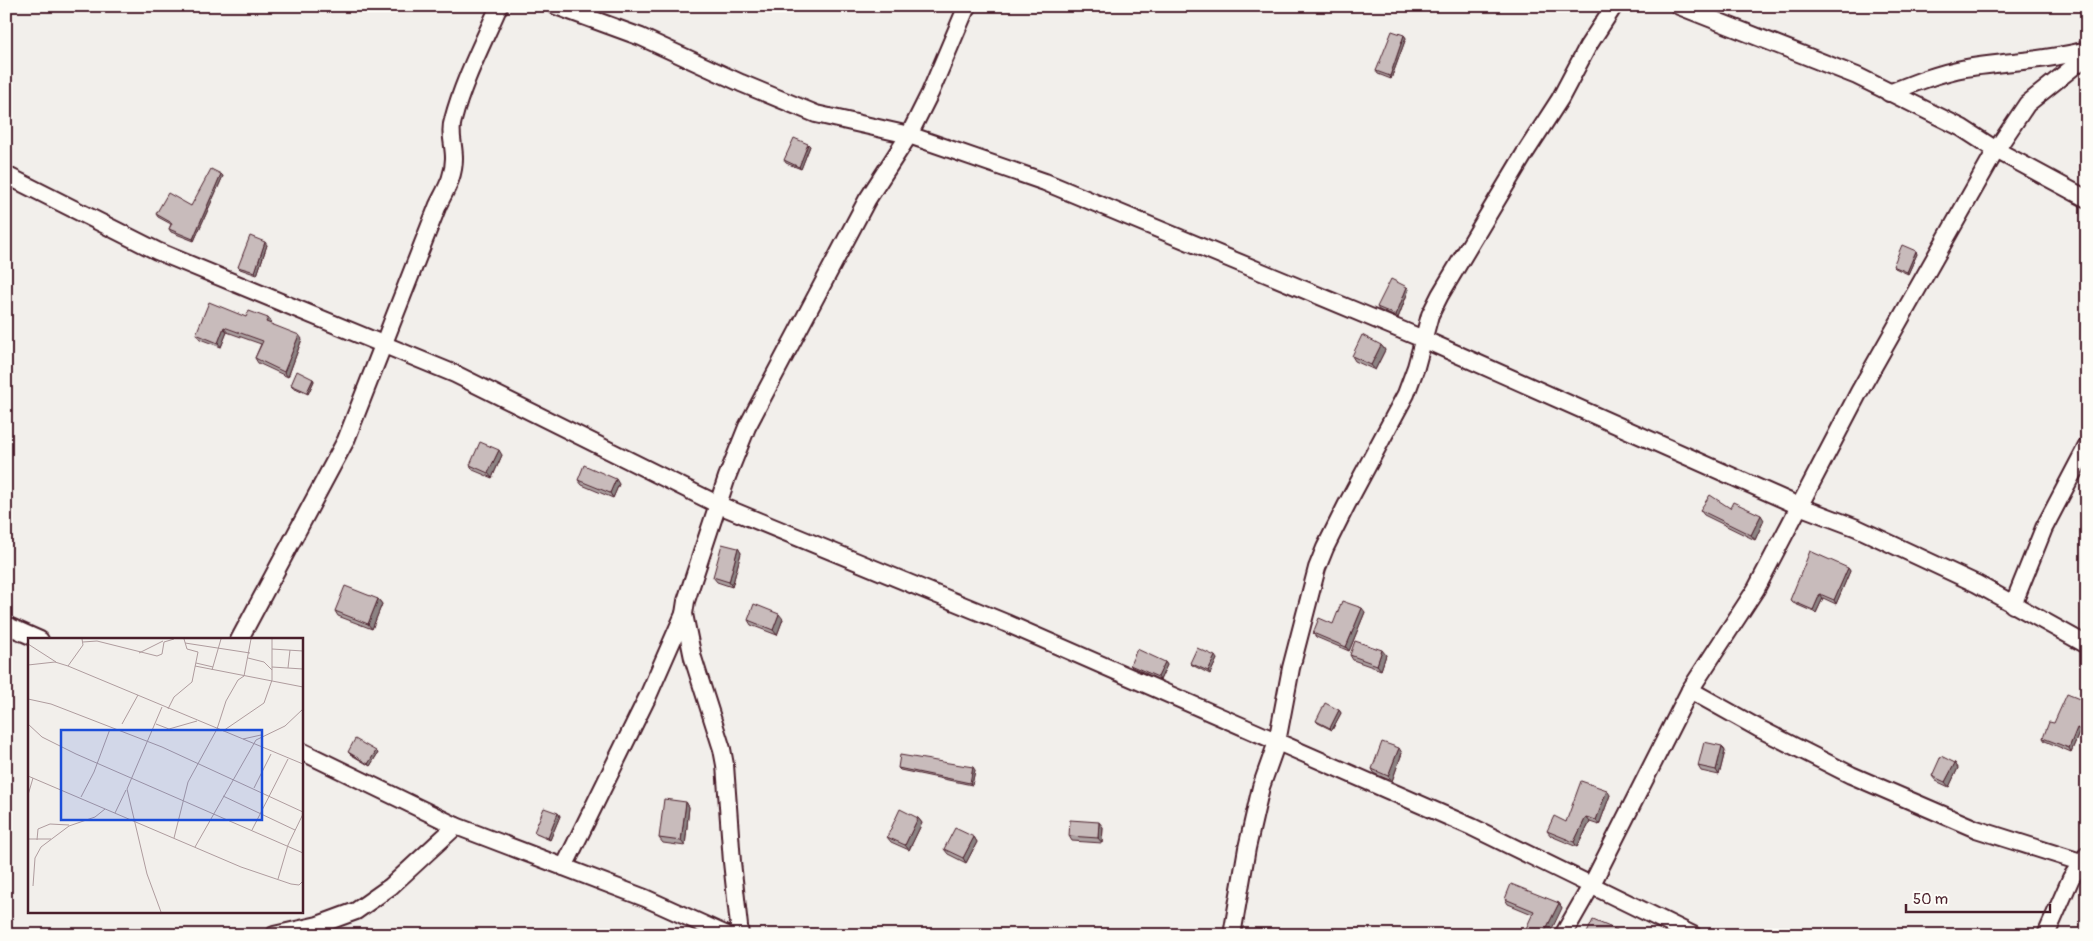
<svg xmlns="http://www.w3.org/2000/svg" width="2093" height="941" viewBox="0 0 2093 941" font-family="Pangolin,sans-serif">
  <style>
    .lines { fill: none; stroke-linecap: round; stroke-linejoin: round }
    .street-casing { stroke: #4a1f2b; stroke-width: 20 }
    .street { stroke: #fdfcf7; stroke-width: 16 }
    .wall { fill: #aca1a1; stroke: #4a1f2b }
    .shaded-wall { fill: #8c8383; stroke: #4a1f2b }
    .building { fill: #c8bbbb; stroke: #4a1f2b }
    .inset-road { fill: none; stroke: #af9c9e; stroke-width: 1 }
    .view { fill: #1d4ed8; fill-opacity: 0.15; stroke: #1d4ed8; stroke-width: 2.5 }
    .inset-edge { fill: none; stroke: #4a1f2b; stroke-width: 2.5 }
  </style>
  <rect width="100%" height="100%" fill="#f2efeb"/>
  <filter id="ink" filterUnits="userSpaceOnUse"><feTurbulence type="fractalNoise" baseFrequency=".02" numOctaves="2"/><feDisplacementMap in="SourceGraphic" scale="10" xChannelSelector="R" yChannelSelector="G"/><feConvolveMatrix kernelMatrix="1 2 1 2 8 2 1 2 1" color-interpolation-filters="sRGB"/></filter>
  <g filter="url(#ink)">
    <g class="lines">
      <g class="street-casing">
        <g id="street">
          <path d="M556,6L641,37L741,83L816,114L909,135L1045,182L1423,339L1799,506L1857,528L1977,584L2087,645"/>
          <path d="M1679,6L1857,76L1962,128L1996,150L2087,199"/>
          <path d="M1889,93C1914,83 1939,73 1966,68C2006,61 2047,61 2087,50"/>
          <path d="M6,175L157,251L455,374L719,505L1006,623L1472,827L1693,935"/>
          <path d="M2013,605L2044,528L2087,446"/>
          <path d="M6,625L40,640"/>
          <path d="M239,640L346,440L438,205C446,189 454,177 454,158C454,145 449,132 453,120C463,81 483,43 499,6"/>
          <path d="M1690,690L1758,728L1851,775L1976,829L2087,864"/>
          <path d="M301,751L456,826L645,898L727,935"/>
          <path d="M564,867L648,696L684,614"/>
          <path d="M274,935L318,925L356,911L390,887L456,826"/>
          <path d="M740,935L732,862L725,765L722,749L693,658L684,614L686,601L727,477L747,427L867,200L909,135L930,93L967,6"/>
          <path d="M1232,935L1247,848L1261,787L1277,742L1291,668L1317,568L1325,548L1347,504L1406,394L1416,367L1430,315L1440,295L1525,153L1560,99L1588,46L1614,6"/>
          <path d="M1563,935L1591,886L1690,690L1756,589L1859,392L1996,150L2027,104L2087,56"/>
          <path d="M2046,935L2071,878L2087,855"/>
        </g>
      </g>
      <use href="#street" class="street"/>
    </g>
    <g class="wall">
      <path d="M1404,35L1406,38L1391,79L1378,74L1376,71Z"/>
      <path d="M810,146L801,169L786,163L784,160Z"/>
      <path d="M221,174L223,176L194,241L171,232L169,229L171,224L158,217L156,214L191,206Z"/>
      <path d="M267,245L257,275L240,269L238,267Z"/>
      <path d="M1917,254L1908,274L1895,268L1893,266Z"/>
      <path d="M1409,289L1398,318L1379,310L1377,307Z"/>
      <path d="M246,317L271,322L270,324L302,339L288,377L258,363L255,358L261,344L227,332L221,347L200,339L196,334Z"/>
      <path d="M1381,345L1385,350L1375,370L1355,361L1352,356Z"/>
      <path d="M313,379L314,381L308,394L293,387L291,385Z"/>
      <path d="M502,455L492,478L473,470L470,465Z"/>
      <path d="M578,480L619,484L613,498L582,485Z"/>
      <path d="M1730,508L1764,520L1755,540L1704,515L1700,510Z"/>
      <path d="M738,548L741,553L732,587L717,582L713,577Z"/>
      <path d="M1848,568L1850,571L1836,604L1823,598L1816,613L1793,603L1790,600Z"/>
      <path d="M378,599L382,604L372,629L338,616L335,611Z"/>
      <path d="M1365,612L1349,651L1316,637L1313,633Z"/>
      <path d="M783,619L777,635L751,625L748,620Z"/>
      <path d="M1350,655H1386L1381,670L1353,660Z"/>
      <path d="M1217,659L1210,674L1192,665L1190,663Z"/>
      <path d="M1165,662L1167,665L1160,680L1132,667L1130,665Z"/>
      <path d="M2087,702V734L2080,731L2071,752L2045,741L2043,738L2054,723Z"/>
      <path d="M1339,710L1341,713L1332,730L1318,723L1316,721Z"/>
      <path d="M1722,746L1725,751L1719,775L1701,771L1698,766Z"/>
      <path d="M376,751L378,753L370,766L350,754L348,752Z"/>
      <path d="M1402,753L1392,781L1375,774L1372,769Z"/>
      <path d="M1955,763L1958,768L1949,787L1936,781L1932,776Z"/>
      <path d="M898,768L975,770L972,785L900,770Z"/>
      <path d="M1610,795L1599,825L1590,822L1577,847L1551,836L1547,831L1566,822Z"/>
      <path d="M686,802L689,807L685,846L663,843L659,838Z"/>
      <path d="M558,813L560,816L550,840L536,834L534,832Z"/>
      <path d="M918,818L922,823L909,850L891,842L887,837Z"/>
      <path d="M1103,827L1102,843L1072,841L1069,836Z"/>
      <path d="M974,837L977,842L966,863L948,854L944,849Z"/>
      <path d="M1505,899L1559,903L1562,908L1532,914L1508,904Z"/>
    </g>
    <g class="shaded-wall">
      <path d="M1404,35L1406,38L1391,79L1390,76Z"/>
      <path d="M808,144L810,146L801,169L799,167Z"/>
      <path d="M221,174L223,176L194,241L193,239Z"/>
      <path d="M265,242L267,245L257,275L255,272Z"/>
      <path d="M1916,251L1917,254L1908,274L1907,272Z"/>
      <path d="M1407,287L1409,289L1398,318L1396,315Z"/>
      <path d="M268,318L271,322L269,327L266,322Z"/>
      <path d="M224,327L227,332L221,347L218,343Z"/>
      <path d="M299,335L302,339L288,377L284,372Z"/>
      <path d="M1381,345L1385,350L1375,370L1371,365Z"/>
      <path d="M313,379L314,381L308,394L307,392Z"/>
      <path d="M499,450L502,455L492,478L488,473Z"/>
      <path d="M616,479L619,484L613,498L610,493Z"/>
      <path d="M1761,515L1764,520L1755,540L1751,535Z"/>
      <path d="M738,548L741,553L732,587L729,582Z"/>
      <path d="M1848,568L1850,571L1836,604L1834,600Z"/>
      <path d="M1820,594L1823,598L1816,613L1813,610Z"/>
      <path d="M378,599L382,604L372,629L368,624Z"/>
      <path d="M1362,608L1365,612L1349,651L1346,647Z"/>
      <path d="M779,614L783,619L777,635L773,630Z"/>
      <path d="M1382,650L1386,655L1381,670L1377,665Z"/>
      <path d="M1215,656L1217,659L1210,674L1208,671Z"/>
      <path d="M1165,662L1167,665L1160,680L1158,677Z"/>
      <path d="M1339,710L1341,713L1332,730L1330,728Z"/>
      <path d="M2077,728L2080,731L2071,752L2069,748Z"/>
      <path d="M1722,746L1725,751L1719,775L1716,770Z"/>
      <path d="M1399,748L1402,753L1392,781L1388,776Z"/>
      <path d="M376,751L378,753L370,766L368,764Z"/>
      <path d="M1955,763L1958,768L1949,787L1945,782Z"/>
      <path d="M973,767L975,770L972,785L970,783Z"/>
      <path d="M1607,790L1610,795L1599,825L1596,820Z"/>
      <path d="M686,802L689,807L685,846L681,841Z"/>
      <path d="M558,813L560,816L550,840L548,838Z"/>
      <path d="M1586,817L1590,822L1577,847L1574,842Z"/>
      <path d="M918,818L922,823L909,850L905,845Z"/>
      <path d="M1099,822L1103,827L1102,843L1098,838Z"/>
      <path d="M974,837L977,842L966,863L963,858Z"/>
      <path d="M1559,903L1562,908L1549,935H1543Z"/>
      <path d="M1617,930L1620,935H1614Z"/>
    </g>
    <g class="building">
      <path d="M1392,31L1404,35L1390,76L1376,71Z"/>
      <path d="M794,138L808,144L799,167L784,160Z"/>
      <path d="M211,169L221,174L193,239L169,229L172,223L156,214L168,193L191,206Z"/>
      <path d="M250,236L265,242L255,272L238,267Z"/>
      <path d="M1902,245L1916,251L1907,272L1893,266Z"/>
      <path d="M1391,279L1407,287L1396,315L1377,307Z"/>
      <path d="M209,302L246,317L249,311L268,318L266,322L299,335L284,372L255,358L263,341L224,327L218,343L196,334Z"/>
      <path d="M1362,335L1381,345L1371,365L1352,356Z"/>
      <path d="M297,371L313,379L307,392L291,385Z"/>
      <path d="M480,442L499,450L488,473L470,465Z"/>
      <path d="M584,465L616,479L610,493L578,480Z"/>
      <path d="M1710,495L1730,508L1733,502L1761,515L1751,535L1700,510Z"/>
      <path d="M722,544L738,548L729,582L713,577Z"/>
      <path d="M1810,551L1848,568L1834,600L1820,594L1813,610L1790,600Z"/>
      <path d="M345,586L378,599L368,624L335,611Z"/>
      <path d="M1342,601L1362,608L1346,647L1313,633L1319,618L1333,624Z"/>
      <path d="M754,604L779,614L773,630L748,620Z"/>
      <path d="M1355,641L1382,650L1377,665L1350,655Z"/>
      <path d="M1197,648L1215,656L1208,671L1190,663Z"/>
      <path d="M1137,649L1165,662L1158,677L1130,665Z"/>
      <path d="M2067,694L2087,702V732L2077,728L2069,748L2043,738L2049,722L2054,723Z"/>
      <path d="M1325,703L1339,710L1330,728L1316,721Z"/>
      <path d="M355,739L376,751L368,764L348,752Z"/>
      <path d="M1382,742L1399,748L1388,776L1372,769Z"/>
      <path d="M1704,742L1722,746L1716,770L1698,766Z"/>
      <path d="M900,755L973,767L970,783L898,768Z"/>
      <path d="M1941,756L1955,763L1945,782L1932,776Z"/>
      <path d="M1581,781L1607,790L1596,820L1586,817L1574,842L1547,831L1554,816L1566,822Z"/>
      <path d="M664,799L686,802L681,841L659,838Z"/>
      <path d="M544,808L558,813L548,838L534,832Z"/>
      <path d="M900,809L918,818L905,845L887,837Z"/>
      <path d="M1070,820L1099,822L1098,838L1069,836Z"/>
      <path d="M955,828L974,837L963,858L944,849Z"/>
      <path d="M1511,884L1559,903L1543,935H1523L1534,911L1505,899Z"/>
      <path d="M1593,920L1617,930L1614,935H1586Z"/>
    </g>
  </g>
  <g transform="translate(28 638)">
    <rect width="275" height="275" fill="#f2efeb"/>
    <path class="inset-road" d="M55,4L69,3L129,18L134,16L136,4L146,1M157,5L222,15M0,6L28,24M244,11L275,13M111,15L135,3M220,20L236,24L244,32M168,25L185,29M0,27L27,24L40,28L275,126M40,28L55,7L54,1M167,28L275,49M244,29L275,31M260,30L262,12M184,32L193,1M0,61L23,66L134,109L275,174M140,71L146,59L164,44L170,14L159,11L156,1M0,86L14,99L48,116L275,215M94,86L110,57M128,86L141,91L169,83M195,93L236,65L244,42V1M215,101L233,97M0,138L213,229L263,246L271,247L275,243M226,150L243,116M0,157L5,140M195,158L267,192M53,159L66,134L82,91M87,175L98,152M224,192L260,121M146,200L160,144L189,91L198,63L210,42L216,38L223,1M0,201H23M9,202L10,191L22,186L41,187M167,209L228,102L257,88L275,71M250,241L260,207L275,176M5,248L7,220L13,209L41,188L67,179L77,171M133,274L119,236L99,151L134,69"/>
    <path class="view" d="M33,92H234V182H33Z"/>
    <rect width="275" height="275" class="inset-edge"/>
  </g>
  <rect width="2093" height="941" fill="none" stroke="#fdfcf7" stroke-width="25"/>
  <rect x="12" y="12" width="2068" height="916" fill="none" stroke="#4a1f2b" stroke-width="2" filter="url(#ink)"/>
  <path d="M1906 904v8h144v-8" fill="none" stroke="#4a1f2b" stroke-width="2.5"/>
  <text x="1913" y="904" font-size="15" fill="#4a1f2b" stroke="#fdfcf7" stroke-width="4" paint-order="stroke">50 m</text>
</svg>
